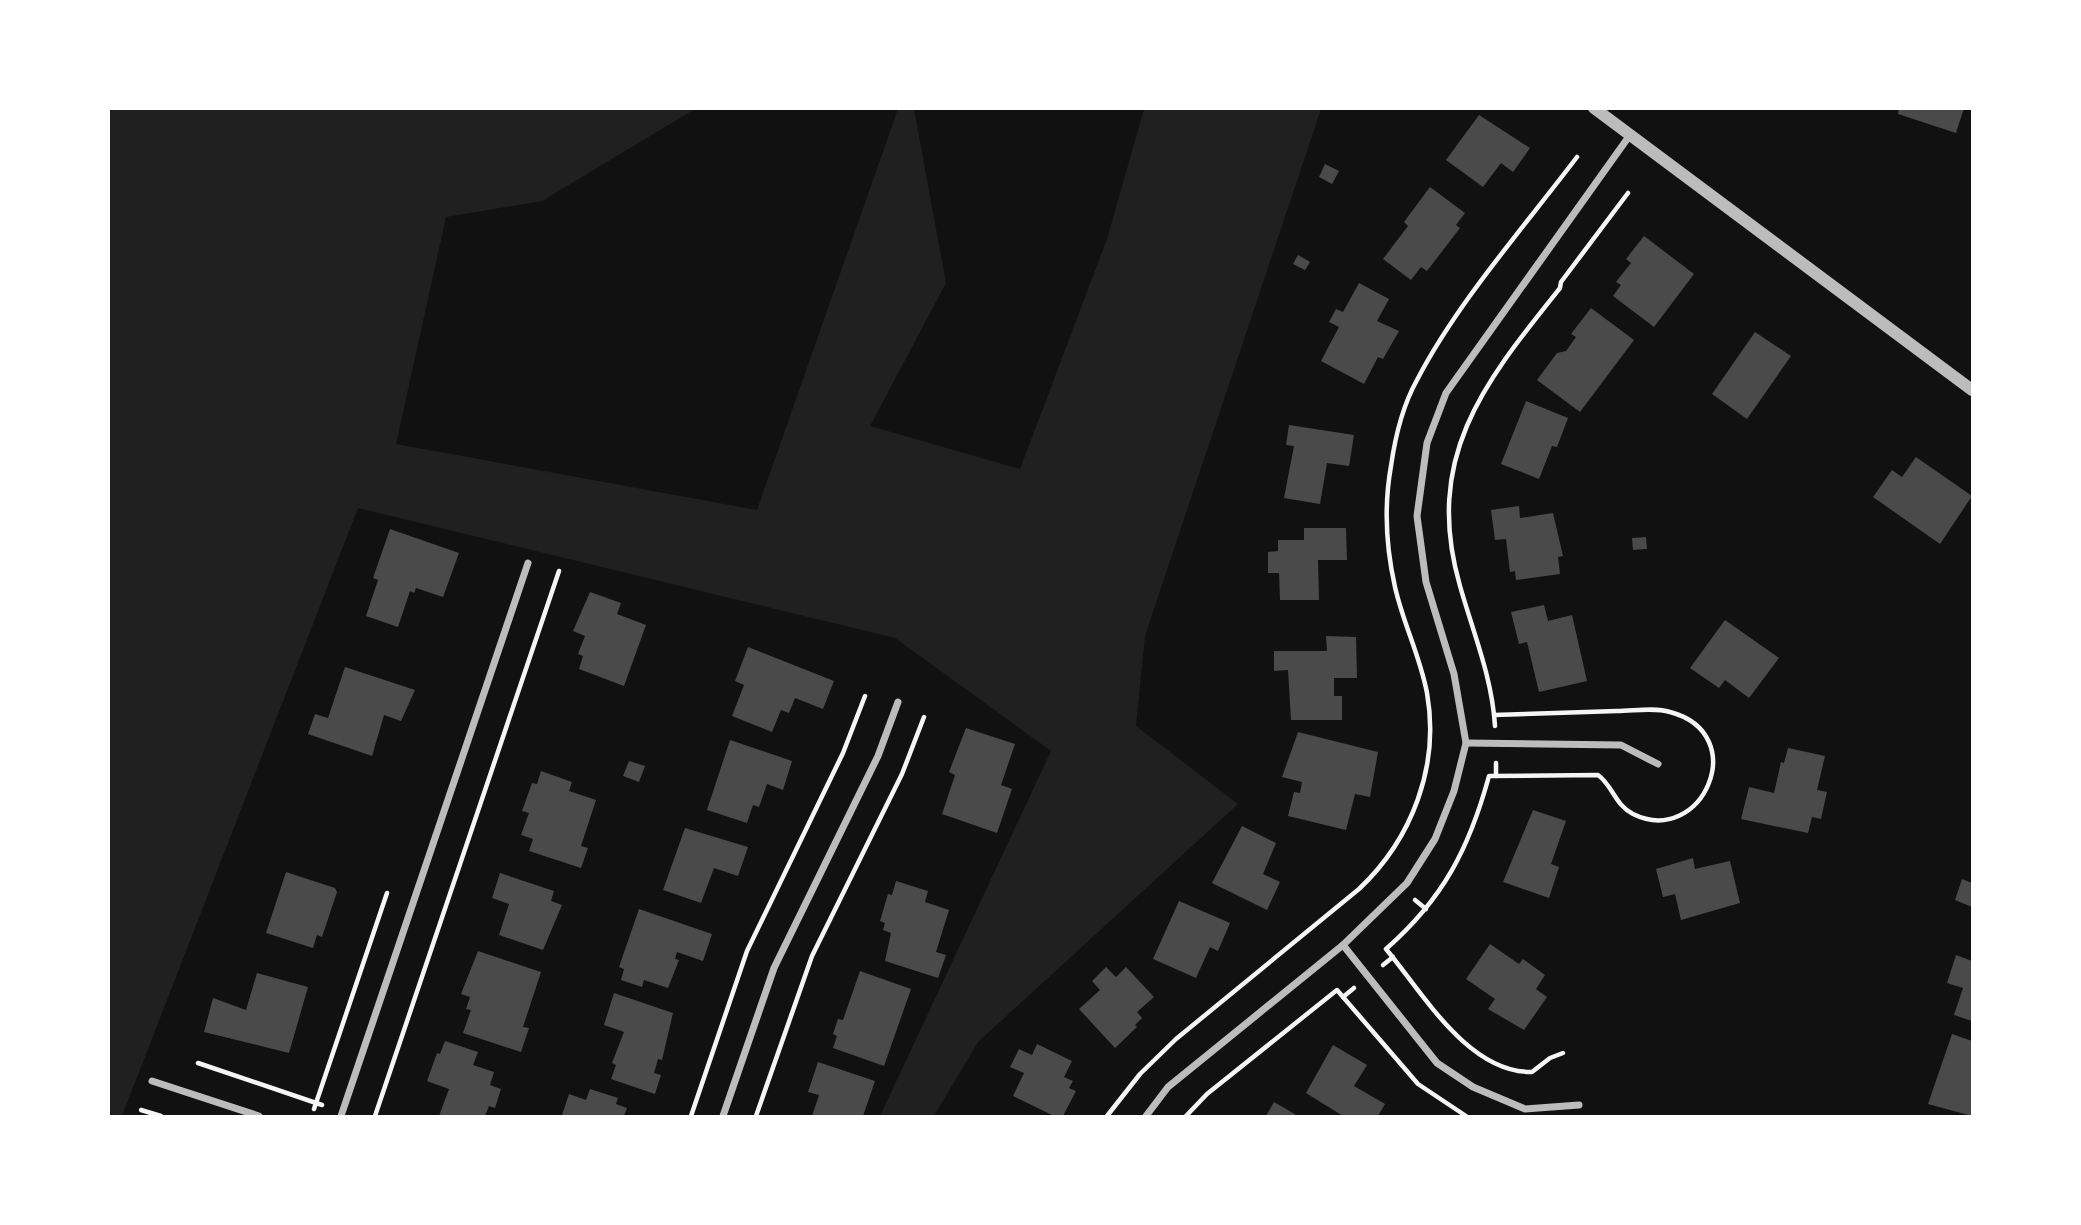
<svg xmlns="http://www.w3.org/2000/svg" width="2081" height="1225" viewBox="0 0 2081 1225" font-family="Roboto,sans-serif">
  <style>
    .green { fill: #202020 }
    .building { fill: #4a4a4a }
    .lines { fill: none; stroke-linecap: round; stroke-linejoin: round }
    .path { stroke: #f5f5f5; stroke-width: 4.5 }
    .minor { stroke: #bcbcbc; stroke-width: 7 }
    .tertiary { stroke: #bcbcbc; stroke-width: 12 }
  </style>
  <rect width="100%" height="100%" fill="#111"/>
  <path class="green" d="M108,109H695L542,201L446,217L396,444L757,510L898,109H914L946,283L870,426L1020,469L1107,239L1144,109H1321L1145,636L1136,726L1238,804L978,1042L934,1116H880L1051,751L895,638L358,508L122,1116H109Z"/>
  <g class="building">
    <path d="M1899,108H1964L1956,133L1898,114Z"/>
    <path d="M1479,115L1530,148L1513,172L1501,163L1483,187L1446,160Z"/>
    <path d="M1325,164L1339,171L1332,184L1319,177Z"/>
    <path d="M1430,187L1465,213L1456,225L1460,228L1427,271L1421,267L1411,280L1383,259L1408,226L1404,222Z"/>
    <path d="M1644,236L1694,274L1654,327L1613,296L1621,285L1616,282L1631,263L1626,259Z"/>
    <path d="M1298,255L1310,262L1305,270L1293,264Z"/>
    <path d="M1359,283L1389,299L1377,321L1399,331L1383,359L1378,357L1364,384L1321,361L1339,327L1329,322L1336,309L1343,312Z"/>
    <path d="M1591,308L1634,340L1580,412L1537,380L1557,353L1566,351L1576,337L1571,334Z"/>
    <path d="M1755,332L1791,356L1747,419L1712,394Z"/>
    <path d="M1526,401L1568,418L1557,447L1552,446L1539,479L1501,464Z"/>
    <path d="M1289,425L1354,435L1349,466L1327,463L1320,504L1284,498L1294,446L1286,445Z"/>
    <path d="M1916,457L1972,496L1940,544L1873,497L1892,470L1902,477Z"/>
    <path d="M1519,506L1520,518L1553,513L1563,556L1558,557L1560,574L1516,580L1515,571L1510,572L1506,539L1495,540L1491,510Z"/>
    <path d="M1304,528H1346L1347,560H1318L1319,600H1280L1279,573H1268V552L1278,551V540H1304Z"/>
    <path d="M390,529L459,553L443,597L416,588L414,593L410,591L398,627L366,616L378,580L373,578Z"/>
    <path d="M1646,537L1647,549L1633,550L1632,538Z"/>
    <path d="M590,592L621,603L617,614L646,625L624,686L579,669L583,656L578,654L585,636L573,631Z"/>
    <path d="M1544,605L1548,621L1572,615L1587,681L1539,692L1527,642L1519,644L1511,612Z"/>
    <path d="M1725,620L1779,658L1749,698L1725,680L1719,688L1690,668Z"/>
    <path d="M1326,636L1356,637L1357,678H1334V696H1342V720H1291L1288,670L1274,671V651H1327Z"/>
    <path d="M748,647L834,681L823,709L795,698L789,713L781,710L772,732L732,716L744,685L735,681Z"/>
    <path d="M345,667L415,690L401,721L384,715L372,756L308,734L315,714L328,718Z"/>
    <path d="M966,728L1015,744L1001,785L1012,789L997,833L942,814L955,775L949,772Z"/>
    <path d="M1298,732L1378,752L1370,797L1355,794L1346,830L1288,816L1294,792L1300,793L1302,782L1282,777Z"/>
    <path d="M730,740L792,761L783,790L767,784L759,807L753,805L747,823L707,810Z"/>
    <path d="M1788,748L1825,756L1817,790L1827,792L1821,819L1812,817L1808,833L1741,819L1749,787L1774,793L1781,762L1784,763Z"/>
    <path d="M629,761L645,766L639,782L623,776Z"/>
    <path d="M541,771L572,782L569,791L596,800L581,846L588,848L581,868L529,851L533,839L521,835L529,813L522,811L532,783L537,784Z"/>
    <path d="M1533,810L1566,821L1551,864L1559,867L1549,898L1503,882Z"/>
    <path d="M1242,826L1276,843L1263,874L1280,882L1267,910L1212,883Z"/>
    <path d="M685,828L748,847L738,876L714,868L701,903L663,890Z"/>
    <path d="M1693,858L1695,869L1730,861L1740,903L1681,920L1675,894L1663,897L1656,869Z"/>
    <path d="M286,872L335,888L337,892L322,937L317,935L313,948L266,933Z"/>
    <path d="M500,873L554,891L551,901L562,905L543,950L499,935L509,904L492,898Z"/>
    <path d="M1962,879L1972,883V907L1955,900Z"/>
    <path d="M896,881L928,891L925,902L949,910L936,952L946,955L938,978L885,961L891,933L883,930L885,923L880,921L888,894L892,895Z"/>
    <path d="M1179,901L1230,923L1218,951L1210,947L1196,978L1153,959Z"/>
    <path d="M639,909L712,934L703,961L677,952L675,959L679,960L668,988L644,980L642,987L621,980L624,969L619,967Z"/>
    <path d="M1490,944L1519,964L1523,959L1545,975L1536,989L1547,997L1524,1030L1488,1009L1495,999L1466,979Z"/>
    <path d="M478,951L541,972L523,1027L529,1028L521,1052L463,1033L471,1010L466,1009L470,997L461,994Z"/>
    <path d="M1956,955L1972,961V1021L1954,1015L1963,988L1947,983Z"/>
    <path d="M1106,967L1116,977L1126,967L1154,997L1137,1012L1142,1018L1135,1025L1137,1027L1115,1048L1079,1009L1100,990L1092,981Z"/>
    <path d="M860,971L911,989L884,1066L833,1048L837,1036L833,1034L838,1019L843,1020Z"/>
    <path d="M257,973L308,987L289,1053L204,1032L213,998L246,1010Z"/>
    <path d="M614,993L673,1013L662,1060L658,1059L654,1073L661,1075L655,1094L611,1079L616,1065L612,1063L624,1032L604,1025Z"/>
    <path d="M1952,1034L1972,1041V1116L1928,1104Z"/>
    <path d="M445,1041L478,1052L473,1065L494,1072L490,1085L501,1089L495,1108L489,1106L485,1116H439L449,1089L427,1081L437,1053L440,1054Z"/>
    <path d="M1037,1044L1072,1061L1064,1077L1073,1081L1069,1088L1076,1091L1063,1116H1054L1013,1096L1024,1073L1010,1067L1019,1049L1032,1055Z"/>
    <path d="M1333,1045L1367,1065L1354,1086L1385,1104L1378,1116H1343L1306,1093Z"/>
    <path d="M818,1062L875,1081L863,1116H812L819,1095L808,1092Z"/>
    <path d="M590,1089L618,1098L616,1104L627,1108L624,1116L562,1115L569,1094L586,1100Z"/>
    <path d="M1274,1102L1298,1116H1266Z"/>
  </g>
  <g class="lines">
    <g class="path">
      <path d="M1494,715C1535,714 1576,712 1617,711C1634,711 1654,707 1670,712C1753,734 1702,848 1633,814C1615,805 1613,786 1598,775L1489,776C1469,849 1443,899 1386,949C1422,992 1468,1073 1532,1072L1550,1058L1563,1053"/>
      <path d="M1495,726C1492,677 1473,632 1460,586C1423,457 1484,383 1560,288L1561,282L1628,193"/>
      <path d="M1496,776V763"/>
      <path d="M1415,900L1426,909"/>
      <path d="M1383,965L1393,957"/>
      <path d="M1343,997L1354,988"/>
      <path d="M198,1063L322,1105"/>
      <path d="M314,1109L387,893"/>
      <path d="M141,1110L161,1116"/>
      <path d="M375,1116L559,571"/>
      <path d="M691,1116L747,951L843,753L865,696"/>
      <path d="M756,1116L812,956L902,774L924,717"/>
      <path d="M1107,1116L1140,1074L1176,1039L1359,889C1412,839 1440,766 1427,693C1420,656 1403,623 1395,587C1386,547 1384,505 1391,466C1395,438 1403,405 1417,380C1457,303 1524,227 1577,157"/>
      <path d="M1186,1116L1207,1094L1337,990L1418,1084L1466,1116"/>
    </g>
    <g class="minor">
      <path d="M1466,743L1621,745L1658,764"/>
      <path d="M1343,945L1437,1063L1473,1087L1525,1109L1579,1105"/>
      <path d="M152,1081L259,1116"/>
      <path d="M341,1116L528,563"/>
      <path d="M723,1116L774,968L878,756L898,702"/>
      <path d="M1146,1116L1168,1087L1343,945L1407,883L1435,839L1454,791L1466,743L1454,674L1426,582L1417,516L1427,443L1446,393L1630,135"/>
    </g>
    <path class="tertiary" d="M1594,108L1972,390"/>
  </g>
  <rect width="2081" height="1225" fill="none" stroke="#ffffff" stroke-width="220"/>
</svg>
